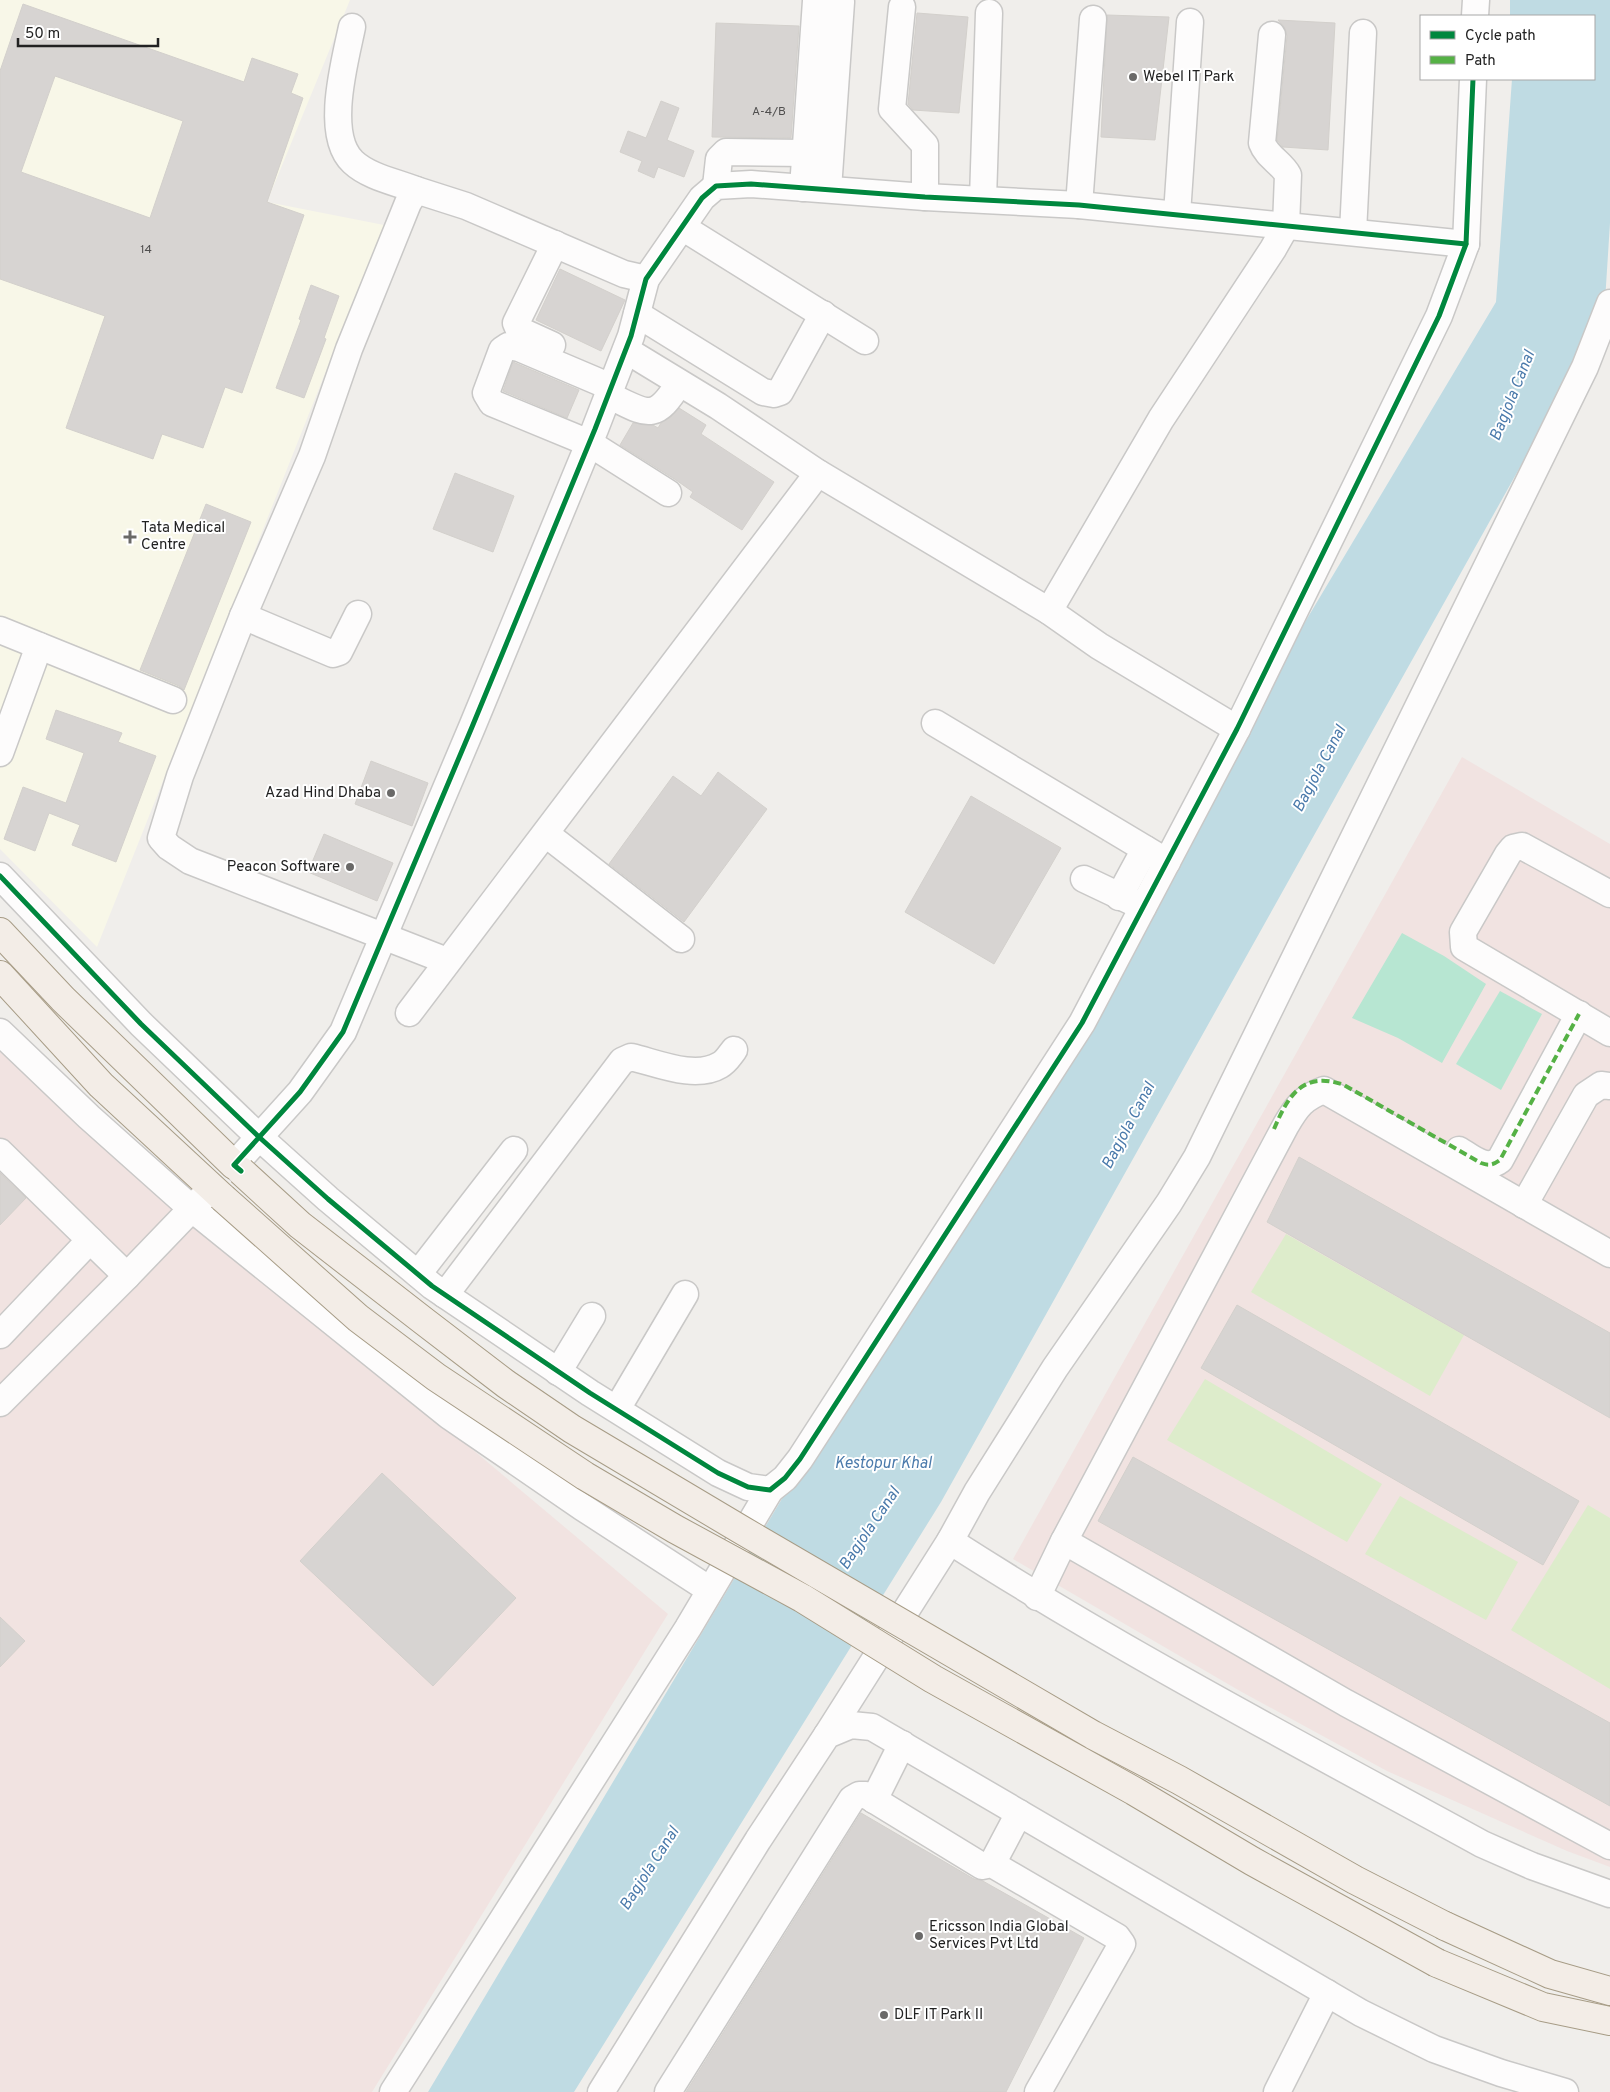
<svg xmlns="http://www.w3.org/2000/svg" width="1610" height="2092" viewBox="0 0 1610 2092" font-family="Overpass,sans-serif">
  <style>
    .commercial { fill: #f1e3e1 }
    .education { fill: #f8f7e8 }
    .grass { fill: #ddeccb }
    .pitch { fill: #b7e6d2 }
    .water { fill: #bfdbe3 }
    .building { fill: #d7d4d2; stroke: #d3d0cc; fill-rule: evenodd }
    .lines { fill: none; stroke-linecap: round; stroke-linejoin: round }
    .minor-casing { stroke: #c9c8c7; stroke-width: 29 }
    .major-casing { stroke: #a79c86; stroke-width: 30 }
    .minor { stroke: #fdfcfc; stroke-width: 26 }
    .major { stroke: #f3ede7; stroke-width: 28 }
    .major-bridge-casing { stroke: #a79c86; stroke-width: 30; stroke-linecap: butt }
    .major-bridge { stroke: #f3ede7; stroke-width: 28 }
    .quiet { stroke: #55b145; stroke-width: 4; stroke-dasharray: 8 4; stroke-linecap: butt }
    .cycleway-casing { stroke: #fff; stroke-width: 8 }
    .cycleway { stroke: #00873e; stroke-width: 5 }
    .poi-dot { fill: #6a6968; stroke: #fff; stroke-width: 2 }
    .labels { text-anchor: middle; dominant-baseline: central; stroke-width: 4; stroke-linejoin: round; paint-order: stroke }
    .number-label { font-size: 12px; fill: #4f4e4e }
    .poi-label { font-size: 15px; fill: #222; stroke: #fff; text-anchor: start }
    .water-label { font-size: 16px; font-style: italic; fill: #4a7aab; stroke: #fff }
  </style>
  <rect width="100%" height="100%" fill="#f0eeeb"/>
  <g class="commercial">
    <path d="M1462,757L1610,844V1867L1567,1851L1387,1771L1240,1691L1013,1559Z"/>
    <path d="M0,1052L668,1614L372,2092H0Z"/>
  </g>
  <path class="education" d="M0,0H350L267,202L384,225L97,947L0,849Z"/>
  <g class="grass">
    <path d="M1286,1234L1464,1335L1430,1396L1251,1292Z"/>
    <path d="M1205,1379L1382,1484L1347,1542L1167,1440Z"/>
    <path d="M1400,1496L1518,1562L1486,1620L1365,1554Z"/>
    <path d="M1588,1505L1610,1518V1689L1511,1630Z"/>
  </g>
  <g class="pitch">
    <path d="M1402,933L1444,956L1486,984L1442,1063L1398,1038L1352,1018Z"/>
    <path d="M1500,991L1542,1014L1501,1090L1456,1064Z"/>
  </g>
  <path class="water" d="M1510,0H1610V223L1604,317L941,1502L574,2092H428L1496,302L1512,79H1594V16H1510Z"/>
  <g class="building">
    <path d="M23,4L244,82L252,58L298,74L291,93L303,98L267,202L304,215L242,393L225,387L203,448L162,434L153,459L66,428L105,316L0,279V71ZM55,76L183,121L150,218L21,172Z"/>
    <path d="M917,13L968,17L959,113L913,110L908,104Z"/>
    <path d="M1107,15L1169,17L1155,140L1101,137Z"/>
    <path d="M1278,20L1335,23L1328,150L1283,147L1277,140L1287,36L1285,28Z"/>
    <path d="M716,23L799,26L791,138L712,137Z"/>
    <path d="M661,101L679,108L667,140L694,151L684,177L658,167L654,178L638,171L642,161L620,152L628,131L646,138Z"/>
    <path d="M560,269L625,300L601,351L536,320Z"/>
    <path d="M311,285L339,296L324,338L326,339L304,398L276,388L301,320L299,319Z"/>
    <path d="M513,362L579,390L567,418L503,391Z"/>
    <path d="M679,408L706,425L701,434L774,482L742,530L690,497L693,492L676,480L620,445L633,423L653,425L658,428L661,423L671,417Z"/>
    <path d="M455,473L514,496L493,552L433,529Z"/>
    <path d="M206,504L251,522L184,690L179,686L140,670Z"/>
    <path d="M56,710L122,733L118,742L156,756L116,862L72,845L80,825L49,813L35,851L4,839L23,787L66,803L84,753L46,739Z"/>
    <path d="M371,761L428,783L412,826L355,804Z"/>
    <path d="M718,772L767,809L684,922L609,864L673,776L701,796Z"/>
    <path d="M971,796L1061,848L994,964L905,912Z"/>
    <path d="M324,834L393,863L377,901L308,872Z"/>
    <path d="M1299,1157L1610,1333V1418L1267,1222Z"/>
    <path d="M0,1173L26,1198L0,1225Z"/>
    <path d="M1237,1305L1579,1501L1543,1565L1201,1368Z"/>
    <path d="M1133,1457L1610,1723V1806L1098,1521Z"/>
    <path d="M382,1473L516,1598L433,1686L300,1561Z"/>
    <path d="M0,1617L25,1641L0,1667Z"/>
    <path d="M861,1813L974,1879L981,1880L1084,1938L1006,2092H686Z"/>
  </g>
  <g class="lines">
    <g class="minor-casing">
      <g id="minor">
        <path d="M902,7L892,109L925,145V197"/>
        <path d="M1475,16L1476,0"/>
        <path d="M352,27C345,61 324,135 353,162C369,177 396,182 416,190"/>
        <path d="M716,186L719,159L726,152L805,153"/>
        <path d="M803,188L816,1"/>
        <path d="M828,189L841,2"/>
        <path d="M983,199L989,13"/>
        <path d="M1079,205L1093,19"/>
        <path d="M1177,214L1190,22"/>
        <path d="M682,227L865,341"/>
        <path d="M1353,232L1363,33"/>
        <path d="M637,314L763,392L774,394L780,392L823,314"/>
        <path d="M552,345L519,330L516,323L555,244"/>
        <path d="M626,350L718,406L818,473L1049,611L1099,646L1237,729"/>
        <path d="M611,387L519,348L508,346L502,350L486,393L492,403L589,443L668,493"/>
        <path d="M608,395C646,413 654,424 679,383"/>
        <path d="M1049,611L1161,419L1273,249L1286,226L1288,175C1282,163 1267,157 1262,143L1272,35"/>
        <path d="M243,616L333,654L339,652L358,614"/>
        <path d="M0,630L173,700"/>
        <path d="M935,723L1167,862"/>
        <path d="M0,753L39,646"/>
        <path d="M546,834L681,939"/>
        <path d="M0,876L141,1024L259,1137L328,1199L432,1286L590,1393L718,1473L748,1487L770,1490L785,1478L800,1459L1082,1023L1237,729L1439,316L1466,244L1473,79"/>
        <path d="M1084,879L1143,907"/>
        <path d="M1610,894L1522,846L1513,848L1508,854L1463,932L1464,947L1610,1033"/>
        <path d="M1119,897L1145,849"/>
        <path d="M447,961L190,861L169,847L161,838L180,776L243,616L312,456L349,349L408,203L416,190L466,206L624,274L646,279"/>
        <path d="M409,1013L818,473"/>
        <path d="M0,1032L89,1117L191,1208L448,1415L582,1507L710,1590"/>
        <path d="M1459,1150C1472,1158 1486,1171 1500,1160L1579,1014"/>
        <path d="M0,1152L127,1276"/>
        <path d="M241,1171L234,1165L300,1092L343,1032L472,727L595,429L631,336L646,279L702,198L716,186L751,184L925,197L1079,205L1466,244"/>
        <path d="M1524,1205L1586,1095L1601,1085L1610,1086"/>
        <path d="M418,1274L514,1150"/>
        <path d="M445,1295L622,1061L631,1057C657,1063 695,1080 720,1065C726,1062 730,1055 734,1050"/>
        <path d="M0,1335L90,1240"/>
        <path d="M558,1372L592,1316"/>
        <path d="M0,1403L127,1276L203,1197"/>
        <path d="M617,1409L685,1294"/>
        <path d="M950,1541C1121,1651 1303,1746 1482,1844L1532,1866L1610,1894"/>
        <path d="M1064,1541L1286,1125C1297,1106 1303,1098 1324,1090L1610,1254"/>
        <path d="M1037,1597L1064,1541L1346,1703L1610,1846"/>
        <path d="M827,1735L950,1541L977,1492L1055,1368L1169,1203L1197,1157L1585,367L1610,303"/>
        <path d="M874,1800L902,1744"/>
        <path d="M992,1864L1019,1813"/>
        <path d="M393,2092L688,1628L770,1490"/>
        <path d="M601,2092L758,1840L827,1735L851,1725L872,1727L1361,2013L1434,2049L1501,2073L1565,2092"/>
        <path d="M668,2092L852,1799L859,1795H866L982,1866L992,1864L1117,1937L1122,1944L1038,2092"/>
        <path d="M1277,2092L1327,1993"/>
      </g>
    </g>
    <g class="major-casing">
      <g id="major">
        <path d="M0,932L63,999L234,1165"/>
        <path d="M0,975L101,1085L223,1198"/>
        <path d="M1445,1926L1550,1974L1610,1991"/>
        <path d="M1437,1963L1543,2007L1610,2021"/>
      </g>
    </g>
    <use href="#minor" class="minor"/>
    <use href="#major" class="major"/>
    <g class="major-bridge-casing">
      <g id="major-bridge">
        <path d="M241,1171L300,1225L425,1322L506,1384L572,1429L740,1529L1093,1735L1179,1780L1355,1880L1445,1926"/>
        <path d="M223,1198L358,1318L436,1377L585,1476L675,1529L802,1598L933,1679L1134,1791L1252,1861L1437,1963"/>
      </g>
    </g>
    <use href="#major-bridge" class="major-bridge"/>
    <path class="quiet" d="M1274,1129C1288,1096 1303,1070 1344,1085L1481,1163C1489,1166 1493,1165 1500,1160L1579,1014"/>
    <g class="cycleway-casing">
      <g id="cycleway">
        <path d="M0,876L141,1024L259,1137L328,1199L432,1286L590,1393L718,1473L748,1487L770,1490L785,1478L800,1459L1082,1023L1237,729L1439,316L1466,244L1473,79"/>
        <path d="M241,1171L234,1165L300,1092L343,1032L472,727L595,429L631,336L646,279L702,198L716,186L751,184L925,197L1079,205L1466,244"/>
      </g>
    </g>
    <use href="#cycleway" class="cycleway"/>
  </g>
  <g class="poi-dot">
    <circle cx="1133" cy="77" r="5"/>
    <path d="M127.5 529.5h5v5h5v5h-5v5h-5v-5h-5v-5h5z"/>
    <circle cx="391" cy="793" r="5"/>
    <circle cx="350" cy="867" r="5"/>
    <circle cx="919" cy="1936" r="5"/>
    <circle cx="884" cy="2015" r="5"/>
  </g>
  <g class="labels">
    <g class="number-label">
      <text x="769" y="112">A-4/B</text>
      <text x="146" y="250">14</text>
    </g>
    <g class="poi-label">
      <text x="1143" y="77">Webel IT Park</text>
      <text x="141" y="528">Tata Medical<tspan x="141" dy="17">Centre</tspan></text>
      <text x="381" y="793" text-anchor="end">Azad Hind Dhaba</text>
      <text x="340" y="867" text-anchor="end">Peacon Software</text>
      <text x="929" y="1927">Ericsson India Global<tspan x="929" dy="17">Services Pvt Ltd</tspan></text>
      <text x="894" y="2015">DLF IT Park II</text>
    </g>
    <g class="water-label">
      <text transform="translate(1513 396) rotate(-68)">Bagjola Canal</text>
      <text transform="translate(1320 769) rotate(-62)">Bagjola Canal</text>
      <text transform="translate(1129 1126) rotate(-62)">Bagjola Canal</text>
      <text x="883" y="1464">Kestopur Khal</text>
      <text transform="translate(870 1529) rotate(-56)">Bagjola Canal</text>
      <text transform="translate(650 1869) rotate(-57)">Bagjola Canal</text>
    </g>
  </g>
  <rect x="1420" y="15" width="175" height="65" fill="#ffffff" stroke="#a7a7a7"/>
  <rect x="1430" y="31" width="25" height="8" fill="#00873e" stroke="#a7a7a7"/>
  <text x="1465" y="40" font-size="15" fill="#222222">Cycle path</text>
  <rect x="1430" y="56" width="25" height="8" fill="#55b145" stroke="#a7a7a7"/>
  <text x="1465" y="65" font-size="15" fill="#222222">Path</text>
  <path d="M18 38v8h140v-8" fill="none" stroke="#222222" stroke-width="2.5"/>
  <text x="25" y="38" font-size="15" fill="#222222" stroke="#ffffff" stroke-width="4" paint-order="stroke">50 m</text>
</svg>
